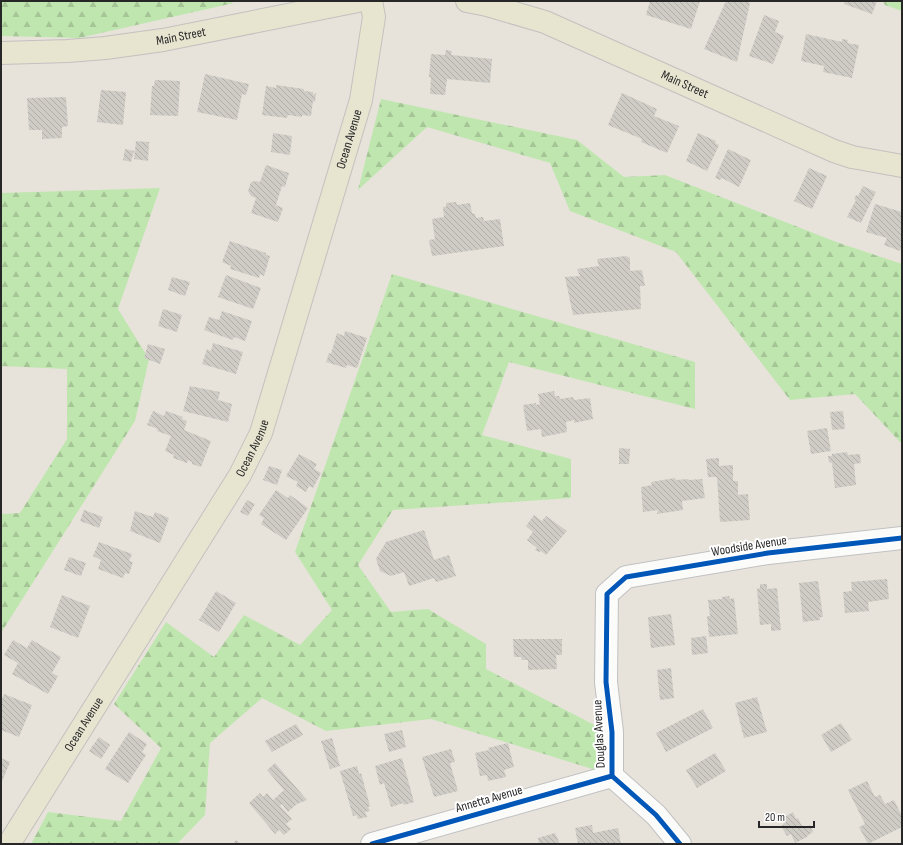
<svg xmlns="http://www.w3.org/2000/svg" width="903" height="845" viewBox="0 0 903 845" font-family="'Sofia Sans Condensed',sans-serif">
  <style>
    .forest { fill: url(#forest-firs) }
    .building { fill: url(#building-back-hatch) }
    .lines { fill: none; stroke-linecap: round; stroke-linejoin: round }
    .minor-casing { stroke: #c2c1c2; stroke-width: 24 }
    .major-casing { stroke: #c3c1bf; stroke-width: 24 }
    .minor { stroke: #fbfbfa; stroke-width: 22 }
    .major { stroke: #e7e4d0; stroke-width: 22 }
    .cycleway-casing { stroke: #fff; stroke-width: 8 }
    .cycleway { stroke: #0057b8; stroke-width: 5 }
    .labels { text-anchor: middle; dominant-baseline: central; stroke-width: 4; stroke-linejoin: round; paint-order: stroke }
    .street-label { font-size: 13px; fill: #272727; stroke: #fff }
  </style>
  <defs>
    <pattern id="forest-firs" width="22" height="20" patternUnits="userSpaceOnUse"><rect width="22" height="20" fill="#c0e6af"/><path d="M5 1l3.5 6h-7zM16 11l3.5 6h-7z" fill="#a5c597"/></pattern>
    <pattern id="building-back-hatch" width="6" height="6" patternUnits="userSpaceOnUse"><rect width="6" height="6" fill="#cfccc6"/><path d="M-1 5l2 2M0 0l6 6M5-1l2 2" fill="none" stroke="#b2afaa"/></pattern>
  </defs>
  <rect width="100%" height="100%" fill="#e7e3db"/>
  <g class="forest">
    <path d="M1,1H226L234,3L79,38L1,36Z"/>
    <path d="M883,1H902V11L885,5Z"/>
    <path d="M381,99L577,140L624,177L665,175L839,243L902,264V442H900L855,394L790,400L676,252L570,211L550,163L427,127L358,190Z"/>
    <path d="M160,188L118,309L149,359L135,421L1,633V514L20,513L67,439V369L1,366V193Z"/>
    <path d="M392,274L695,362V409L509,362L482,435L571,459V498L393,510L358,565L391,612L428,609L486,644V669L604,730L602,772L431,719L326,731L262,698L210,743L205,815L177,844H31L48,812L121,821L161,748L114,704L166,622L214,657L244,615L300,645L332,610L295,552Z"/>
  </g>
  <g class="building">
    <path d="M650,1H700L691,29L646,15Z"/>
    <path d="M726,1H746L750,3L737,62L704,49Z"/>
    <path d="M845,1H877L872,14L844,4Z"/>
    <path d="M764,15L779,21L775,32L784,36L773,64L749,56Z"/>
    <path d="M806,34L842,42V39L848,40L847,43L859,45L852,78L823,72L824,66L801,61Z"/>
    <path d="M446,50L452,51L451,55L492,59L490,83L447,79L445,95L430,94L431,77H429L431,54L445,55Z"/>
    <path d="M205,74L249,84L246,95L242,94L237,120L197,112Z"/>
    <path d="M155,80L180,81L178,116L150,115L152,86H154Z"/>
    <path d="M276,85L304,89V91L313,92V95L316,93L315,102L313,101L311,116L302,115V117L288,115L287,118L262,115L266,86L276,88Z"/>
    <path d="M101,90L126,92L123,125L97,122Z"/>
    <path d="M622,93L657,109L654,116L679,126L667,153L641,142L642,139L608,125Z"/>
    <path d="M66,97L68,126L62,127V138L42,139V130H29L27,98Z"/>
    <path d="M273,133L292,136L290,155L271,152Z"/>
    <path d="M698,133L716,141L715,143L719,145L707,171L686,161Z"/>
    <path d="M136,141L149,142L148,161L134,159Z"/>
    <path d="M125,149L134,151L131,162L123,160Z"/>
    <path d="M728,149L751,160L739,187L722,178L720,180L715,178Z"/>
    <path d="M266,165L289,173L285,187L282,186L276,205L283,208L278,222L251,213L256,198L251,196L248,191L251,182L256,181L260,182Z"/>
    <path d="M809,168L827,176L812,209L794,201Z"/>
    <path d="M863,186L876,192L861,223L847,217L856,200L854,199L856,195L858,196Z"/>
    <path d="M456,202L457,205L470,203L472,213L475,214L476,218L483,217L484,221L500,219L504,246L432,256L429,240L435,239L432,219L444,217L443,207H446V203Z"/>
    <path d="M875,204L902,212V245L900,251L884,245L887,238L866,232Z"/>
    <path d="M230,241L266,253V255L270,256L264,276L260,274L259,278L230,269L231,266L222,262Z"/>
    <path d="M626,256L630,258V271L642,270L645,286H640L641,309L573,315L565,277L580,276L577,269L599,266L597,259Z"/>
    <path d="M226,275L261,288L253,309L218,297Z"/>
    <path d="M172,277L190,282L185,296L168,290Z"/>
    <path d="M163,309L182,315L177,332L158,326Z"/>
    <path d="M222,311L252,321L245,341L234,337L233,340L204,330L209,317L219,320Z"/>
    <path d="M345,331L367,338L357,368L347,365L346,368L326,362L329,353L331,354L337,333L344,336Z"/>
    <path d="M213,343L243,352L236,374L202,364L207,349L211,351Z"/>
    <path d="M148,344L165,349L160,364L144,358Z"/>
    <path d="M190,386L220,392L218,400L232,404L228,422L183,411Z"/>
    <path d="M554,391L555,396H559L560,399L573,397L574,400L590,398L593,419L574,423V420L566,422L567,432L542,437L541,429L527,431L523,405L536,403V405L540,404L538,394Z"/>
    <path d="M153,411L164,416L166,411L183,417L182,419L187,421L184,430L211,441L201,467L192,464V462L188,460L187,463L173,458L174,455L165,451L171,436L157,431L158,429L147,425Z"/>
    <path d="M843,411L845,429L832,430L830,412Z"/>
    <path d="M827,428L831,451L811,454L807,431Z"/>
    <path d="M619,448L630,449L629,464H619Z"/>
    <path d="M847,452L848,455L860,454L861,463L854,464L856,485L835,488L832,463L829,462L828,456H832V454Z"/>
    <path d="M299,454L317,464L314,469L321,473L313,488L309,486L306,492L296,486L298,482L286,476Z"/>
    <path d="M719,458V466L733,465V481H738V495L748,494L750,520L720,522L717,477H708L706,459Z"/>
    <path d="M269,466L282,470L277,485L263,480Z"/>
    <path d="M675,478L676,480L688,479L689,480L702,479L705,498L682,501L683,510L657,514L658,510L643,512L641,487L652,485L651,482Z"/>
    <path d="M276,490L288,498L290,495L308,508L286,540L261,524L264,518L259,515Z"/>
    <path d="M247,500L255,504L248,516L240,512Z"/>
    <path d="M84,510L103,517L99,528L80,521Z"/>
    <path d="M135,511L153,517L155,512L169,518L160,543L130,531Z"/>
    <path d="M534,515L542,521L546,516L567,531L546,555L541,551L539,552L535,550L537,548L527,540L533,532L526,526Z"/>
    <path d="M424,530L434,560L449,555L456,576L436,582L434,578L409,586L404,572L391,576L380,571L376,559L386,542Z"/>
    <path d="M99,542L132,554L129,561L133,562L129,574L125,573L123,578L98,569L101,560L93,556Z"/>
    <path d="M69,557L86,563L81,576L64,570Z"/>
    <path d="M887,579L889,599L868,602L869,611L845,613L843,592L852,591L851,582Z"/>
    <path d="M818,581L823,617H820V620L803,622L799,583Z"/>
    <path d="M760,584H767V589L777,588L781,630L771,631V624L760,625L757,589L760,588Z"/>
    <path d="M216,591L236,603L219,632L199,620Z"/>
    <path d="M62,595L90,606L78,638L50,627Z"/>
    <path d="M729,596L730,599L734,598L738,634L709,637L707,616H710L708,600L722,599V597Z"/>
    <path d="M671,614L675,645L651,648L648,617Z"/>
    <path d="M706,636L708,653L692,655L691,638Z"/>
    <path d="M513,639H562V655H556L557,669L528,670V660H522L521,657H514Z"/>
    <path d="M13,640L27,648L32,640L61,657L52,673L58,676L48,694L12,674L18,663L4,655Z"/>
    <path d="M671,668L674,698L660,700L657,670Z"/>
    <path d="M4,694L32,705L19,737L1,730V702Z"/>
    <path d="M757,697L767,732L744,738L735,703Z"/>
    <path d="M703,709L713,728L666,752L656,733Z"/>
    <path d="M841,723L852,740L831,752L821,735Z"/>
    <path d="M296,724L303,735L272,752L265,741Z"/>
    <path d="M402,730L406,747L389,752L384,734Z"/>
    <path d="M129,732L147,744L142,752L146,755L128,783L105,769Z"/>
    <path d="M99,737L110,745L101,759L89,751Z"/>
    <path d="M332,738L340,766L330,769L321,741Z"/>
    <path d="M508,743L514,767L504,770L506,777L488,781L487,775L480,776L475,753L489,750L488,748Z"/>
    <path d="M451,749L455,762L450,763L458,791L434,797L422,757Z"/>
    <path d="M715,753L726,771L697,788L686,770Z"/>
    <path d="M1,758L10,762L1,784Z"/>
    <path d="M402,758L414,802L404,805L403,803L391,807L384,783L380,785L375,766Z"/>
    <path d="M275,763L307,800L297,804L288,812L282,804L280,806L292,819L286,824L291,829L284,835L279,830L275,834L249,803L260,793L263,797L267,793L273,800L284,790L267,770Z"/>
    <path d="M357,766L359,774L361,773L370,806L368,807L370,811L365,812L367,817L358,819L357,815L353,816L340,771Z"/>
    <path d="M867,781L875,797L880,795L885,804L894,800L902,816V827L868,844L859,827L865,824L848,790Z"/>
    <path d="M793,812L796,819L798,818L803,828L810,825L813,832L807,836V837L795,843L791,834L787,836L781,826L784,824L781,819Z"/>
    <path d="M592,825L593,833L618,828L621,844H578L575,828Z"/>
    <path d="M555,833L560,844H539L538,838Z"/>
    <path d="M236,840L241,844H233Z"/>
  </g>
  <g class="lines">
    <g class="minor-casing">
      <g id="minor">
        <path d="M372,844L612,776"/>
        <path d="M680,844L656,815L612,776V732L606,682L607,594L626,577L768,553L902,538"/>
      </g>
    </g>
    <g class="major-casing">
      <g id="major">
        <path id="s1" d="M467,1L487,5L545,22L834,151L852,157L902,166"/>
        <path id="s2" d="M1,53L68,51L105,48L163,40L358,1"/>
        <path id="s3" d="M9,844L240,475L261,433L361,100L374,17L371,1"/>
      </g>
    </g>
    <use href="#minor" class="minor"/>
    <use href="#major" class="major"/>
    <g class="cycleway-casing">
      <g id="cycleway">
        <path d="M372,844L612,776"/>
        <path d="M680,844L656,815L612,776V732L606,682L607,594L626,577L768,553L902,538"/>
      </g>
    </g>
    <use href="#cycleway" class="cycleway"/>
  </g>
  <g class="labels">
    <g class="street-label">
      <text stroke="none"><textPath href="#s2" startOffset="181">Main Street</textPath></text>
      <text stroke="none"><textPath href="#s1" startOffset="234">Main Street</textPath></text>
      <text stroke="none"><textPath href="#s3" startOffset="789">Ocean Avenue</textPath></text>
      <text stroke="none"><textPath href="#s3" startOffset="465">Ocean Avenue</textPath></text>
      <text transform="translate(749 546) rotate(-9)">Woodside Avenue</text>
      <text stroke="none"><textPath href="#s3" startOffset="141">Ocean Avenue</textPath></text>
      <text transform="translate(599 734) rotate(-93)">Douglas Avenue</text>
      <text transform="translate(489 799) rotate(-16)">Annetta Avenue</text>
    </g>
  </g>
  <rect width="903" height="845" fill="none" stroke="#272727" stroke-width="4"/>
  <path d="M759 821v6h55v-6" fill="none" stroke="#272727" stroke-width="2"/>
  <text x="765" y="821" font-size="12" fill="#272727" stroke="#ffffff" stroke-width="3" paint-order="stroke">20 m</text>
</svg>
